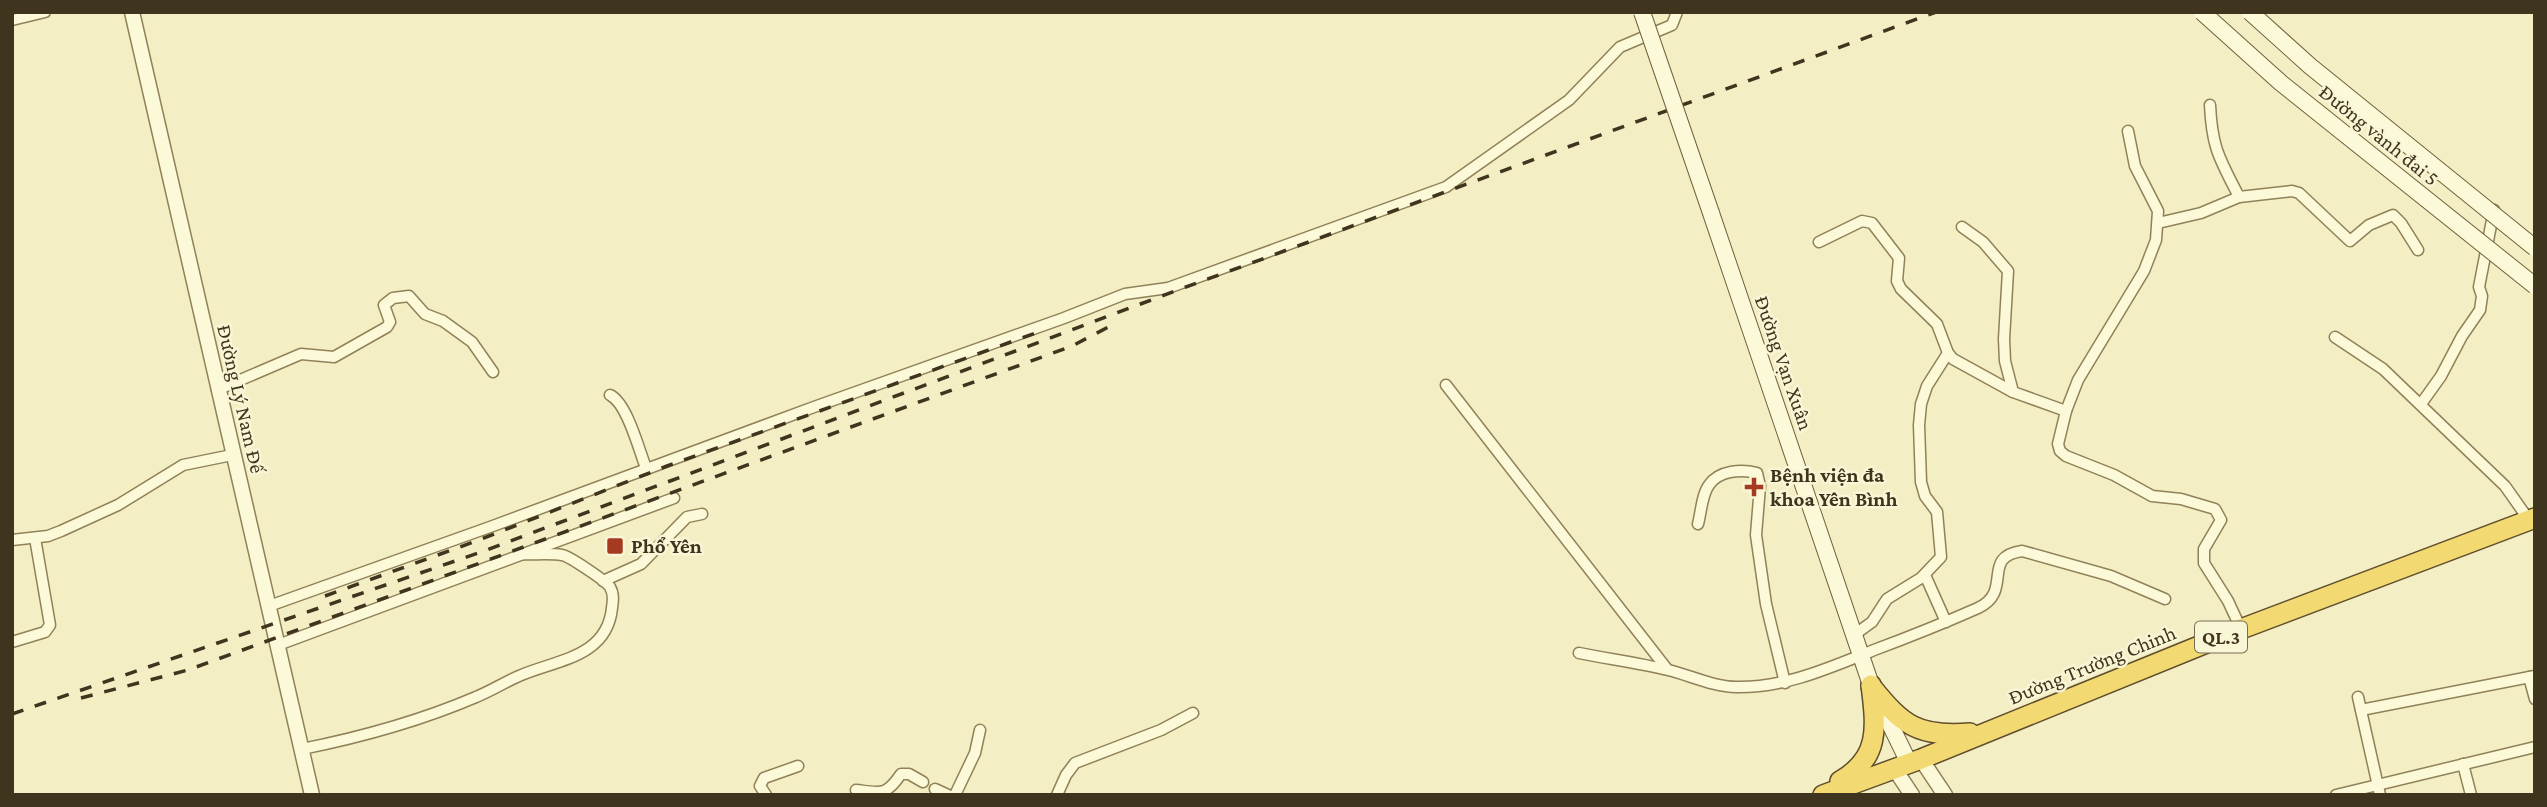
<svg xmlns="http://www.w3.org/2000/svg" width="2547" height="807" viewBox="0 0 2547 807" font-family="'Crimson Pro',serif">
  <style>
    .lines { fill: none; stroke-linecap: round; stroke-linejoin: round }
    .minor-casing { stroke: #908158; stroke-width: 13 }
    .tertiary-casing { stroke: #908158; stroke-width: 17 }
    .secondary-casing { stroke: #72613b; stroke-width: 18 }
    .trunk-casing { stroke: #5e4d2c; stroke-width: 22 }
    .minor { stroke: #fcf9d9; stroke-width: 10 }
    .tertiary { stroke: #fcf9d9; stroke-width: 14 }
    .secondary { stroke: #fcf9d9; stroke-width: 16 }
    .trunk { stroke: #f2d972; stroke-width: 19 }
    .rail { stroke: #3f341d; stroke-width: 3.5; stroke-dasharray: 12 12; stroke-linecap: butt }
    .secondary-bridge-casing { stroke: #72613b; stroke-width: 18; stroke-linecap: butt }
    .secondary-bridge { stroke: #fcf9d9; stroke-width: 16 }
    .poi-dot { fill: #a63a21; stroke: #f9f6d5; stroke-width: 2.5 }
    .labels { text-anchor: middle; dominant-baseline: central; stroke-width: 5; stroke-linejoin: round; paint-order: stroke }
    .shield { fill: #f9f6d5; stroke: #776e54; stroke-width: 2 }
    .shield-label { font-size: 19px; font-weight: bold; fill: #3f341d }
    .street-label { font-size: 21px; fill: #3f341d; stroke: #f9f6d5 }
    .poi-label { font-size: 21px; font-weight: bold; fill: #3f341d; stroke: #f9f6d5; text-anchor: start }
  </style>
  <rect width="100%" height="100%" fill="#f3eec4"/>
  <g class="lines">
    <g class="minor-casing">
      <g id="minor">
        <path d="M12,20L45,12"/>
        <path d="M2210,105C2212,149 2220,159 2239,197"/>
        <path d="M2128,131L2135,166L2158,211L2156,240L2144,271L2078,380L2066,411L2058,444L2060,451L2066,456L2114,475L2152,496L2181,499L2215,509L2221,520L2204,549V563L2228,601L2241,629"/>
        <path d="M2158,223L2201,213L2239,197L2292,191L2299,193L2350,241L2369,225L2393,215L2401,223L2418,250"/>
        <path d="M1962,227L1983,242L2008,271L2004,339L2005,361L2013,392"/>
        <path d="M1819,242L1862,221L1872,223L1899,258L1897,281L1901,289L1937,324L1948,353L1953,359L2013,392L2066,411"/>
        <path d="M2335,337L2383,369L2505,486L2529,520"/>
        <path d="M1446,385L1667,669"/>
        <path d="M217,390L301,354L334,357L387,327L390,322L384,305L393,298L409,296L425,314L443,321L472,342L493,372"/>
        <path d="M610,395C627,403 639,450 646,468"/>
        <path d="M2421,404L2441,376L2462,336L2480,310L2482,296L2479,287L2494,210"/>
        <path d="M1698,524C1701,513 1702,494 1709,485C1719,470 1742,469 1757,473L1760,486L1756,535L1766,604L1785,683"/>
        <path d="M12,540L48,536L61,531L118,505L183,465L232,455"/>
        <path d="M1925,575L1946,622"/>
        <path d="M603,581L641,564L687,517L702,514"/>
        <path d="M269,606L490,527L814,407L1064,318L1125,294L1168,288L1446,187L1569,100L1620,47L1672,25L1677,12"/>
        <path d="M1854,635L1872,622L1887,599L1921,578L1941,557L1937,512L1925,496L1921,482L1919,425L1921,404L1927,386L1948,353"/>
        <path d="M12,642L45,632L50,625L35,538"/>
        <path d="M278,645L674,498"/>
        <path d="M1579,653C1609,659 1639,663 1668,670C1689,675 1714,687 1736,687C1785,688 1829,668 1874,650C1909,637 1944,623 1978,608C2014,591 1980,557 2022,551L2111,576L2165,599"/>
        <path d="M2529,677L2535,699"/>
        <path d="M2358,697L2380,795"/>
        <path d="M2361,710L2535,676"/>
        <path d="M302,749C362,737 420,721 476,697C491,691 505,682 519,676C555,660 607,658 612,608C613,601 614,594 610,587C606,581 569,556 562,555C548,553 533,555 519,554"/>
        <path d="M2463,764L2471,795"/>
        <path d="M935,789L948,795"/>
        <path d="M856,790C882,793 886,796 901,774H909L923,782"/>
        <path d="M766,795L760,786L764,778L798,766"/>
        <path d="M955,795L975,753L980,730"/>
        <path d="M1057,795L1066,775L1075,763L1161,730L1193,713"/>
        <path d="M2336,795L2535,747"/>
      </g>
    </g>
    <g class="tertiary-casing">
      <g id="tertiary">
        <path d="M132,12L312,795"/>
        <path d="M1921,759L1945,795"/>
        <path d="M1894,768L1912,795"/>
      </g>
    </g>
    <g class="secondary-casing">
      <path id="secondary" d="M1711,213L1871,685L1909,763"/>
    </g>
    <g class="trunk-casing">
      <g id="trunk">
        <path d="M1871,686C1903,726 1918,737 1970,733"/>
        <path d="M1840,781C1881,758 1876,726 1871,685"/>
        <path d="M1823,795L1921,759L2241,629L2535,518"/>
      </g>
    </g>
    <use href="#minor" class="minor"/>
    <use href="#tertiary" class="tertiary"/>
    <use href="#secondary" class="secondary"/>
    <use href="#trunk" class="trunk"/>
    <g class="rail">
      <path d="M325,596L479,540L667,466L1044,330"/>
      <path d="M81,698L188,670L1072,346L1116,323"/>
      <path d="M12,714L484,551L1175,291L1936,12"/>
    </g>
    <g class="secondary-bridge-casing">
      <g id="secondary-bridge">
        <path d="M1642,12L1711,213"/>
        <path d="M2202,12L2281,83L2535,286"/>
        <path d="M2250,12L2310,66L2535,248"/>
      </g>
    </g>
    <use href="#secondary-bridge" class="secondary-bridge"/>
  </g>
  <g class="poi-dot">
    <path d="M1750.5 476.5h7v7h7v7h-7v7h-7v-7h-7v-7h7z"/>
    <rect x="606" y="537" width="18" height="18" rx="3.5"/>
  </g>
  <g class="labels">
    <rect class="shield" x="2195" y="621.5" width="52" height="31" rx="5"/>
    <g class="shield-label">
      <text x="2221" y="637">QL.3</text>
    </g>
    <g class="street-label">
      <text transform="translate(2379 135) rotate(39)">Đường vành đai 5</text>
      <text transform="translate(1784 363) rotate(71)">Đường Vạn Xuân</text>
      <text transform="translate(241 399) rotate(77)">Đường Lý Nam Đế</text>
      <text transform="translate(2092 665) rotate(-22)">Đường Trường Chinh</text>
    </g>
    <g class="poi-label">
      <text x="1770" y="475">Bệnh viện đa<tspan x="1770" dy="24">khoa Yên Bình</tspan></text>
      <text x="631" y="546">Phổ Yên</text>
    </g>
  </g>
  <rect width="2547" height="807" fill="none" stroke="#3f341d" stroke-width="28"/>
</svg>
